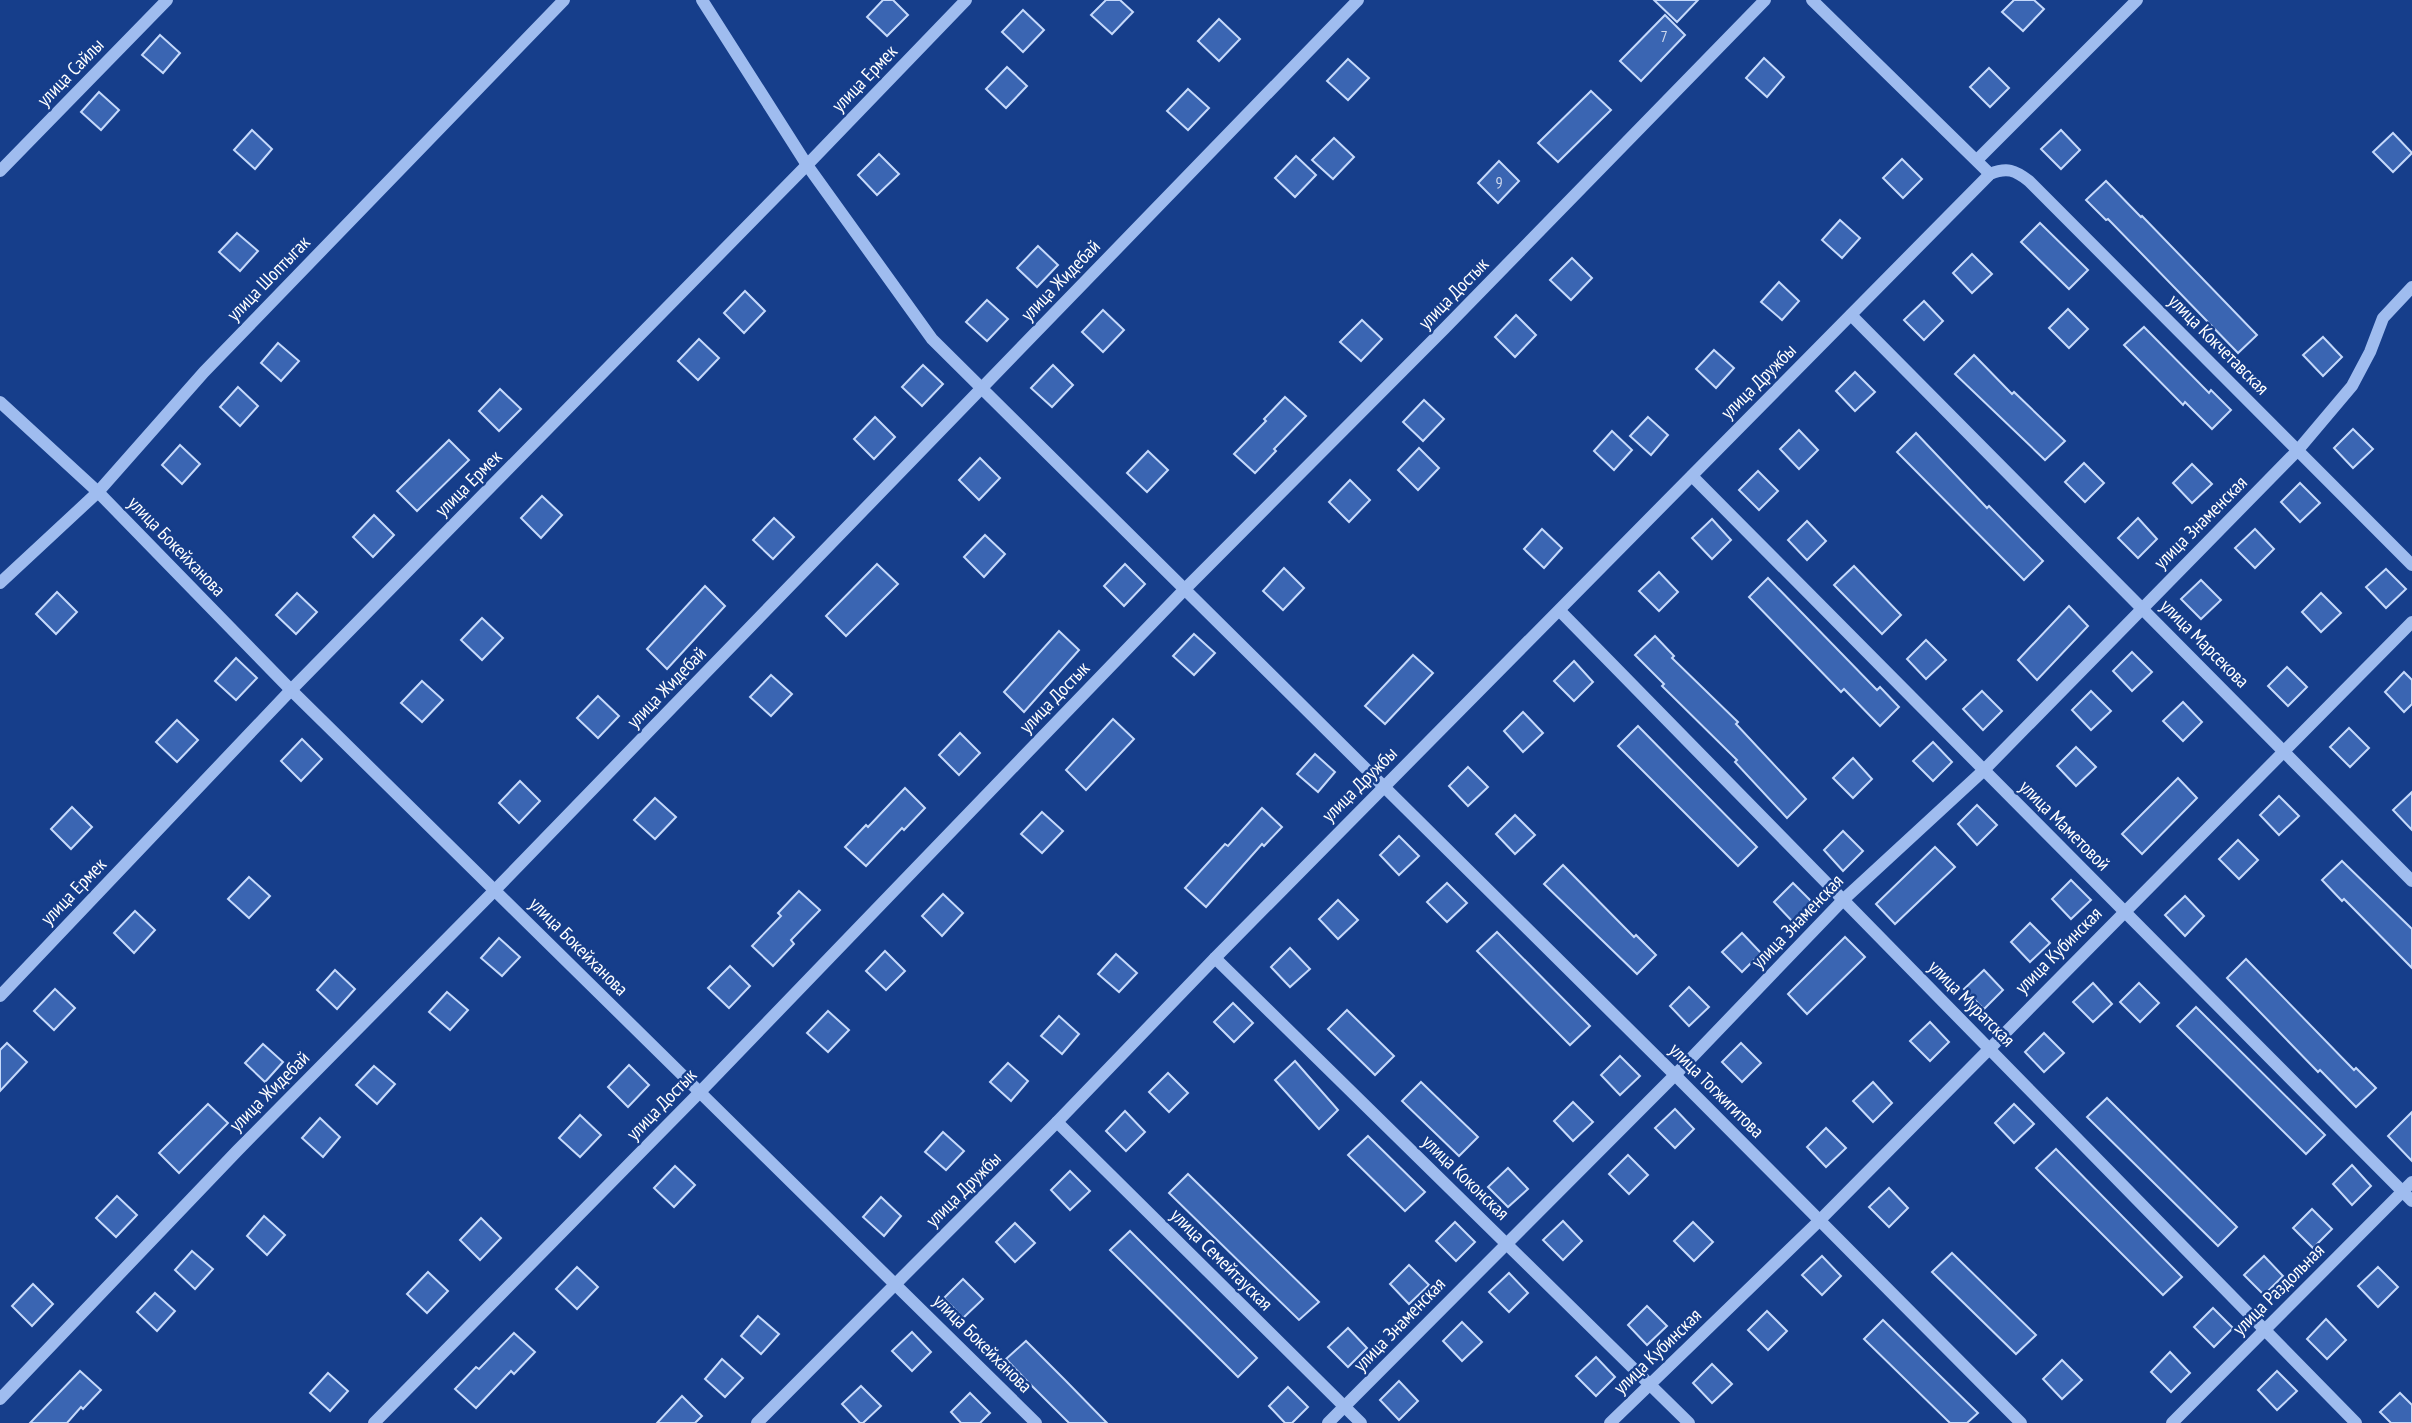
<svg xmlns="http://www.w3.org/2000/svg" width="2412" height="1423" viewBox="0 0 2412 1423" font-family="'PT Sans Narrow',sans-serif">
  <style>
    .building { fill: #3a65b2; stroke: #c5d9fb; stroke-width: 2 }
    .lines { fill: none; stroke-linecap: round; stroke-linejoin: round }
    .minor { stroke: #9fbcef; stroke-width: 12 }
    .labels { text-anchor: middle; dominant-baseline: central; stroke-width: 5; stroke-linejoin: round; paint-order: stroke }
    .number-label { font-size: 16px; fill: #ced8ec }
    .street-label { font-size: 19px; fill: #fff; stroke: #163e8b }
  </style>
  <rect width="100%" height="100%" fill="#163e8b"/>
  <g class="building">
    <path d="M883,0H893L908,15L887,36L867,17Z"/>
    <path d="M1106,0H1120L1133,12L1112,34L1091,15Z"/>
    <path d="M1654,0H1698L1677,22Z"/>
    <path d="M2014,0H2034L2044,9L2023,31L2002,12Z"/>
    <path d="M1023,10L1044,30L1023,52L1002,32Z"/>
    <path d="M1665,15L1685,35L1641,81L1620,61Z"/>
    <path d="M1219,19L1240,39L1219,61L1198,41Z"/>
    <path d="M160,35L180,53L163,73L142,55Z"/>
    <path d="M1764,58L1784,77L1767,97L1746,78Z"/>
    <path d="M1348,59L1369,78L1348,100L1327,81Z"/>
    <path d="M1007,67L1027,86L1006,108L986,89Z"/>
    <path d="M1989,68L2009,88L1990,107L1970,87Z"/>
    <path d="M1188,89L1209,108L1188,130L1167,111Z"/>
    <path d="M1591,91L1611,110L1558,162L1538,143Z"/>
    <path d="M99,92L119,110L101,130L81,112Z"/>
    <path d="M252,130L272,149L255,169L234,150Z"/>
    <path d="M2061,130L2080,150L2061,169L2041,149Z"/>
    <path d="M2393,133L2412,153L2393,172L2373,152Z"/>
    <path d="M1334,138L1354,157L1333,179L1312,160Z"/>
    <path d="M879,154L899,174L877,195L858,175Z"/>
    <path d="M1296,156L1316,175L1295,197L1275,178Z"/>
    <path d="M1902,159L1922,179L1903,198L1883,178Z"/>
    <path d="M1499,161L1519,181L1498,203L1478,183Z"/>
    <path d="M2106,181L2141,217L2142,216L2257,335L2238,353L2108,219L2106,220L2086,200Z"/>
    <path d="M1840,220L1860,238L1842,258L1822,240Z"/>
    <path d="M2040,223L2088,270L2069,289L2021,242Z"/>
    <path d="M237,233L258,251L240,271L219,252Z"/>
    <path d="M1038,246L1058,265L1037,287L1017,268Z"/>
    <path d="M1972,254L1992,274L1972,293L1953,273Z"/>
    <path d="M1572,258L1592,278L1571,300L1550,280Z"/>
    <path d="M1779,282L1799,301L1782,320L1761,302Z"/>
    <path d="M745,291L765,311L744,333L724,313Z"/>
    <path d="M987,300L1008,319L987,341L966,322Z"/>
    <path d="M1924,301L1943,321L1924,340L1904,320Z"/>
    <path d="M2068,309L2088,329L2069,348L2049,328Z"/>
    <path d="M1103,310L1124,330L1103,352L1082,332Z"/>
    <path d="M1516,315L1536,335L1515,357L1495,337Z"/>
    <path d="M1362,320L1382,339L1361,361L1340,342Z"/>
    <path d="M2144,327L2209,393L2211,390L2231,410L2212,429L2185,402L2183,405L2124,345Z"/>
    <path d="M2323,337L2342,357L2323,376L2303,355Z"/>
    <path d="M699,339L719,358L698,380L678,361Z"/>
    <path d="M278,343L299,361L281,381L261,363Z"/>
    <path d="M1714,350L1734,368L1716,388L1696,369Z"/>
    <path d="M1974,355L2012,394L2014,392L2065,441L2045,460L1955,374Z"/>
    <path d="M923,365L943,384L922,406L902,387Z"/>
    <path d="M1053,365L1073,385L1052,407L1031,388Z"/>
    <path d="M1855,372L1875,392L1855,411L1836,391Z"/>
    <path d="M238,387L258,406L240,426L220,407Z"/>
    <path d="M500,389L521,409L499,431L479,411Z"/>
    <path d="M1285,397L1306,416L1274,449L1276,451L1255,473L1234,454L1266,421L1264,419Z"/>
    <path d="M1424,400L1444,419L1423,441L1403,422Z"/>
    <path d="M875,417L895,437L874,459L854,439Z"/>
    <path d="M1648,417L1668,435L1651,455L1630,436Z"/>
    <path d="M2353,429L2373,449L2353,468L2334,448Z"/>
    <path d="M1799,430L1818,450L1799,469L1780,449Z"/>
    <path d="M1612,431L1632,450L1614,470L1594,451Z"/>
    <path d="M1916,433L1987,508L1989,506L2043,561L2024,580L1897,452Z"/>
    <path d="M449,440L469,460L417,511L397,491Z"/>
    <path d="M180,445L200,464L182,484L162,465Z"/>
    <path d="M1419,448L1439,468L1418,490L1398,470Z"/>
    <path d="M1148,451L1168,470L1147,492L1127,473Z"/>
    <path d="M980,458L1000,478L979,500L959,480Z"/>
    <path d="M2084,463L2104,483L2085,502L2065,482Z"/>
    <path d="M2192,464L2212,484L2192,503L2173,483Z"/>
    <path d="M1758,471L1778,491L1759,510L1739,490Z"/>
    <path d="M1350,480L1370,500L1349,522L1329,502Z"/>
    <path d="M2300,483L2320,503L2300,522L2281,502Z"/>
    <path d="M542,496L562,515L541,538L521,518Z"/>
    <path d="M374,515L394,535L373,557L353,537Z"/>
    <path d="M774,518L794,537L773,559L753,540Z"/>
    <path d="M2138,518L2157,539L2138,558L2118,538Z"/>
    <path d="M1712,519L1731,540L1712,559L1692,538Z"/>
    <path d="M1807,521L1826,541L1807,560L1788,540Z"/>
    <path d="M1542,529L1562,548L1544,568L1524,549Z"/>
    <path d="M2255,529L2274,549L2255,568L2235,548Z"/>
    <path d="M985,535L1005,554L984,577L964,557Z"/>
    <path d="M877,564L898,584L846,636L826,616Z"/>
    <path d="M1125,564L1145,584L1124,606L1104,586Z"/>
    <path d="M1854,566L1901,615L1882,634L1834,585Z"/>
    <path d="M1284,568L1304,588L1283,610L1263,591Z"/>
    <path d="M2386,569L2406,589L2386,608L2366,587Z"/>
    <path d="M1659,572L1678,592L1659,611L1639,591Z"/>
    <path d="M1768,578L1877,690L1880,687L1899,707L1880,726L1844,689L1841,692L1749,597Z"/>
    <path d="M2201,580L2221,600L2201,619L2181,599Z"/>
    <path d="M705,586L725,606L667,669L647,649Z"/>
    <path d="M57,592L77,612L56,634L36,614Z"/>
    <path d="M297,593L317,612L296,634L276,615Z"/>
    <path d="M2321,593L2341,613L2321,632L2302,612Z"/>
    <path d="M2069,606L2088,626L2037,680L2018,660Z"/>
    <path d="M482,618L503,638L482,660L461,640Z"/>
    <path d="M1059,631L1079,650L1024,712L1004,692Z"/>
    <path d="M1194,634L1215,653L1194,675L1173,656Z"/>
    <path d="M1655,636L1674,656L1672,658L1738,722L1736,724L1806,799L1787,818L1735,762L1737,760L1662,686L1664,684L1635,655Z"/>
    <path d="M1926,640L1946,660L1926,679L1907,659Z"/>
    <path d="M2132,652L2152,672L2132,691L2113,671Z"/>
    <path d="M1413,655L1433,673L1385,724L1365,706Z"/>
    <path d="M236,658L257,678L236,700L215,681Z"/>
    <path d="M1574,661L1593,682L1574,701L1554,681Z"/>
    <path d="M2287,667L2307,687L2288,706L2268,686Z"/>
    <path d="M2404,672L2412,680V704L2404,712L2385,692Z"/>
    <path d="M771,675L792,694L771,716L750,697Z"/>
    <path d="M422,681L443,700L422,722L401,703Z"/>
    <path d="M1982,691L2002,711L1983,730L1963,709Z"/>
    <path d="M2091,691L2111,711L2091,730L2072,710Z"/>
    <path d="M598,696L619,716L598,738L577,718Z"/>
    <path d="M2183,702L2202,722L2183,741L2163,721Z"/>
    <path d="M1523,712L1543,733L1523,752L1504,731Z"/>
    <path d="M1113,719L1134,739L1086,790L1066,770Z"/>
    <path d="M177,720L198,740L177,762L156,742Z"/>
    <path d="M1638,726L1757,847L1738,866L1618,746Z"/>
    <path d="M2349,728L2369,748L2350,767L2330,747Z"/>
    <path d="M960,733L980,753L959,775L939,755Z"/>
    <path d="M302,739L322,759L301,781L281,761Z"/>
    <path d="M1933,742L1952,762L1933,781L1913,761Z"/>
    <path d="M2076,747L2096,767L2076,786L2057,766Z"/>
    <path d="M1315,754L1335,772L1318,792L1297,774Z"/>
    <path d="M1853,758L1872,779L1853,798L1833,778Z"/>
    <path d="M1468,767L1488,787L1468,806L1449,786Z"/>
    <path d="M2178,778L2197,798L2142,854L2122,834Z"/>
    <path d="M520,781L540,801L519,823L499,803Z"/>
    <path d="M905,788L925,808L904,830L902,828L866,866L845,847L866,825L868,827Z"/>
    <path d="M2412,792V830L2393,810Z"/>
    <path d="M2279,796L2299,816L2279,835L2260,815Z"/>
    <path d="M655,798L676,817L655,839L634,820Z"/>
    <path d="M1977,805L1997,825L1977,845L1958,824Z"/>
    <path d="M72,807L92,827L71,849L51,829Z"/>
    <path d="M1262,808L1282,827L1264,846L1262,844L1206,907L1185,888L1225,844L1228,846Z"/>
    <path d="M1042,812L1063,831L1042,853L1021,834Z"/>
    <path d="M1515,815L1535,835L1515,854L1496,834Z"/>
    <path d="M1843,831L1863,851L1843,871L1824,850Z"/>
    <path d="M1399,836L1419,856L1399,875L1380,855Z"/>
    <path d="M2238,840L2258,860L2239,879L2219,859Z"/>
    <path d="M1935,847L1955,867L1895,924L1876,904Z"/>
    <path d="M2342,861L2412,929V968L2344,899L2342,901L2322,880Z"/>
    <path d="M1563,865L1634,937L1636,935L1656,955L1637,974L1544,884Z"/>
    <path d="M249,877L270,896L249,918L228,899Z"/>
    <path d="M2071,880L2091,900L2071,919L2052,899Z"/>
    <path d="M1447,883L1467,903L1447,922L1427,902Z"/>
    <path d="M1793,883L1813,903L1793,922L1774,902Z"/>
    <path d="M799,891L820,910L791,940L794,944L773,966L752,946L781,916L778,913Z"/>
    <path d="M943,894L963,913L942,936L922,916Z"/>
    <path d="M2185,896L2204,916L2185,936L2165,915Z"/>
    <path d="M1338,900L1358,920L1338,939L1319,919Z"/>
    <path d="M135,911L155,930L134,953L114,933Z"/>
    <path d="M2030,923L2050,943L2030,962L2011,942Z"/>
    <path d="M1497,932L1590,1026L1570,1045L1477,951Z"/>
    <path d="M1742,933L1761,953L1742,972L1722,952Z"/>
    <path d="M1845,937L1865,957L1807,1014L1788,994Z"/>
    <path d="M499,938L520,957L502,976L481,958Z"/>
    <path d="M1290,948L1310,969L1290,987L1271,967Z"/>
    <path d="M885,951L905,971L886,990L866,971Z"/>
    <path d="M1116,954L1137,973L1119,992L1098,974Z"/>
    <path d="M2246,959L2354,1070L2356,1068L2376,1088L2356,1107L2320,1070L2318,1072L2227,978Z"/>
    <path d="M730,966L750,986L729,1008L708,988Z"/>
    <path d="M335,970L355,989L337,1009L317,990Z"/>
    <path d="M1984,970L2003,990L1984,1009L1964,989Z"/>
    <path d="M2093,983L2112,1004L2093,1022L2073,1002Z"/>
    <path d="M2139,983L2159,1003L2140,1022L2120,1002Z"/>
    <path d="M1689,987L1709,1007L1689,1026L1670,1006Z"/>
    <path d="M55,989L75,1008L54,1030L34,1011Z"/>
    <path d="M447,992L468,1010L450,1030L429,1012Z"/>
    <path d="M1233,1003L1253,1023L1234,1042L1214,1022Z"/>
    <path d="M2196,1007L2325,1135L2306,1154L2177,1026Z"/>
    <path d="M1347,1010L1394,1056L1375,1075L1328,1029Z"/>
    <path d="M828,1011L849,1030L828,1052L807,1033Z"/>
    <path d="M1059,1016L1079,1034L1062,1054L1041,1036Z"/>
    <path d="M1930,1022L1949,1042L1930,1061L1910,1041Z"/>
    <path d="M2044,1033L2064,1053L2044,1072L2025,1052Z"/>
    <path d="M7,1043L27,1062L0,1091V1050Z"/>
    <path d="M1741,1043L1761,1063L1742,1082L1722,1062Z"/>
    <path d="M263,1044L283,1062L265,1082L245,1063Z"/>
    <path d="M1620,1056L1640,1076L1620,1095L1601,1075Z"/>
    <path d="M1295,1061L1338,1110L1319,1129L1275,1080Z"/>
    <path d="M1008,1063L1028,1081L1011,1101L990,1082Z"/>
    <path d="M629,1065L649,1085L628,1107L608,1087Z"/>
    <path d="M374,1066L395,1084L377,1104L356,1085Z"/>
    <path d="M1168,1073L1188,1093L1169,1112L1149,1092Z"/>
    <path d="M1421,1082L1478,1137L1459,1156L1402,1101Z"/>
    <path d="M1873,1082L1892,1103L1873,1122L1853,1101Z"/>
    <path d="M2107,1098L2237,1227L2218,1246L2087,1117Z"/>
    <path d="M1573,1102L1593,1122L1573,1141L1554,1121Z"/>
    <path d="M208,1104L228,1123L179,1173L159,1153Z"/>
    <path d="M2014,1104L2034,1124L2014,1143L1995,1123Z"/>
    <path d="M1675,1109L1694,1129L1675,1148L1655,1128Z"/>
    <path d="M1125,1111L1145,1132L1126,1151L1106,1131Z"/>
    <path d="M2412,1112V1161L2388,1136Z"/>
    <path d="M580,1115L601,1135L580,1157L559,1138Z"/>
    <path d="M320,1118L340,1137L323,1157L302,1138Z"/>
    <path d="M1826,1128L1846,1148L1826,1167L1807,1147Z"/>
    <path d="M943,1132L964,1151L946,1170L925,1152Z"/>
    <path d="M1368,1136L1425,1192L1405,1211L1348,1155Z"/>
    <path d="M2056,1149L2182,1277L2163,1295L2036,1168Z"/>
    <path d="M1628,1155L1648,1175L1629,1194L1609,1174Z"/>
    <path d="M2352,1165L2371,1186L2352,1205L2333,1184Z"/>
    <path d="M675,1166L695,1185L674,1207L654,1188Z"/>
    <path d="M1508,1168L1528,1189L1508,1207L1488,1187Z"/>
    <path d="M1070,1171L1090,1191L1070,1210L1051,1190Z"/>
    <path d="M1188,1174L1319,1302L1299,1320L1169,1193Z"/>
    <path d="M1889,1188L1908,1208L1889,1227L1869,1207Z"/>
    <path d="M117,1196L137,1215L116,1237L96,1218Z"/>
    <path d="M881,1197L901,1216L884,1236L863,1217Z"/>
    <path d="M2312,1209L2332,1229L2313,1248L2293,1228Z"/>
    <path d="M264,1216L285,1235L267,1255L247,1236Z"/>
    <path d="M481,1218L501,1238L480,1260L460,1240Z"/>
    <path d="M1563,1221L1582,1241L1563,1260L1543,1240Z"/>
    <path d="M1455,1222L1475,1242L1456,1261L1436,1241Z"/>
    <path d="M1693,1222L1713,1242L1694,1261L1674,1241Z"/>
    <path d="M1015,1223L1035,1243L1015,1262L996,1242Z"/>
    <path d="M1130,1231L1257,1358L1238,1377L1110,1250Z"/>
    <path d="M192,1251L213,1269L195,1289L175,1270Z"/>
    <path d="M1952,1253L2036,1335L2016,1354L1932,1272Z"/>
    <path d="M1822,1256L1841,1276L1822,1295L1802,1275Z"/>
    <path d="M2264,1256L2283,1276L2264,1295L2244,1275Z"/>
    <path d="M1409,1265L1429,1285L1409,1304L1390,1284Z"/>
    <path d="M577,1267L598,1287L577,1309L556,1289Z"/>
    <path d="M2378,1267L2398,1287L2378,1307L2358,1286Z"/>
    <path d="M428,1272L448,1291L427,1313L407,1294Z"/>
    <path d="M1509,1273L1528,1293L1509,1312L1489,1292Z"/>
    <path d="M963,1279L983,1299L963,1318L944,1298Z"/>
    <path d="M33,1284L53,1304L32,1326L12,1306Z"/>
    <path d="M155,1293L175,1311L157,1331L137,1312Z"/>
    <path d="M1647,1306L1667,1326L1647,1345L1628,1325Z"/>
    <path d="M2213,1308L2233,1328L2214,1347L2194,1327Z"/>
    <path d="M1767,1311L1787,1331L1768,1350L1748,1330Z"/>
    <path d="M758,1316L779,1334L761,1354L741,1336Z"/>
    <path d="M2326,1319L2346,1340L2327,1359L2307,1339Z"/>
    <path d="M1883,1320L1978,1413L1967,1423H1950L1864,1339Z"/>
    <path d="M1462,1322L1482,1342L1462,1361L1443,1341Z"/>
    <path d="M1348,1328L1367,1348L1348,1367L1328,1347Z"/>
    <path d="M912,1332L931,1352L912,1371L892,1351Z"/>
    <path d="M514,1333L535,1352L514,1374L511,1371L476,1408L455,1389L476,1367L479,1369Z"/>
    <path d="M1026,1341L1065,1380L1107,1423H1069L1026,1380L1006,1359Z"/>
    <path d="M2170,1352L2190,1373L2171,1392L2151,1372Z"/>
    <path d="M1596,1357L1615,1377L1596,1396L1576,1376Z"/>
    <path d="M722,1359L743,1378L725,1397L705,1379Z"/>
    <path d="M2062,1360L2082,1380L2062,1399L2043,1379Z"/>
    <path d="M1712,1364L1732,1384L1712,1403L1693,1383Z"/>
    <path d="M80,1371L101,1390L83,1409L81,1407L67,1423H30Z"/>
    <path d="M2277,1371L2297,1391L2277,1410L2258,1390Z"/>
    <path d="M328,1373L348,1391L330,1411L310,1393Z"/>
    <path d="M1399,1381L1418,1401L1399,1420L1380,1400Z"/>
    <path d="M861,1386L881,1406L863,1423H860L842,1404Z"/>
    <path d="M1288,1387L1308,1407L1292,1423H1285L1269,1406Z"/>
    <path d="M970,1393L990,1413L980,1423H961L951,1412Z"/>
    <path d="M2400,1393L2412,1405V1423H2391L2380,1412Z"/>
    <path d="M682,1396L702,1416L695,1423H657Z"/>
  </g>
  <g class="lines">
    <g class="minor">
      <path d="M702,0L807,165L932,339L1675,1075L2021,1423"/>
      <path d="M1812,0L1990,174"/>
      <path d="M1977,160L2137,0"/>
      <path d="M0,171L167,0"/>
      <path d="M1851,315L2412,881"/>
      <path d="M0,402L98,492L291,690L1036,1423"/>
      <path d="M1692,476L2412,1201"/>
      <path d="M0,583L98,492L204,372L564,0"/>
      <path d="M1560,611L2356,1423"/>
      <path d="M1215,958L1689,1423"/>
      <path d="M0,996L291,690L807,165L966,0"/>
      <path d="M1057,1122L1361,1423"/>
      <path d="M0,1399L237,1151L496,889L1358,0"/>
      <path d="M374,1423L699,1093L1184,590L1445,328L1765,0"/>
      <path d="M757,1423L1057,1122L1215,958L1990,174C2007,167 2015,170 2029,181L2412,565"/>
      <path d="M1328,1423L1675,1075L1843,900L1983,771L2298,450L2352,386L2370,352L2383,318L2412,287"/>
      <path d="M1610,1423L1819,1221L2412,622"/>
      <path d="M2172,1423L2412,1182"/>
    </g>
  </g>
  <g class="labels">
    <g class="number-label">
      <text x="1664" y="36">7</text>
      <text x="1499" y="182">9</text>
    </g>
    <g class="street-label">
      <text transform="translate(70 72) rotate(-46)">улица Сайлы</text>
      <text transform="translate(864 78) rotate(-46)">улица Ермек</text>
      <text transform="translate(268 278) rotate(-46)">улица Шоптыгак</text>
      <text transform="translate(1060 280) rotate(-46)">улица Жидебай</text>
      <text transform="translate(1453 293) rotate(-46)">улица Достык</text>
      <text transform="translate(2219 344) rotate(45)">улица Кокчетавская</text>
      <text transform="translate(1758 381) rotate(-45)">улица Дружбы</text>
      <text transform="translate(468 483) rotate(-45)">улица Ермек</text>
      <text transform="translate(2200 522) rotate(-45)">улица Знаменская</text>
      <text transform="translate(177 546) rotate(46)">улица Бокейханова</text>
      <text transform="translate(2205 643) rotate(45)">улица Марсекова</text>
      <text transform="translate(666 687) rotate(-46)">улица Жидебай</text>
      <text transform="translate(1054 697) rotate(-46)">улица Достык</text>
      <text transform="translate(1359 784) rotate(-45)">улица Дружбы</text>
      <text transform="translate(2065 825) rotate(45)">улица Маметовой</text>
      <text transform="translate(73 891) rotate(-46)">улица Ермек</text>
      <text transform="translate(1797 921) rotate(-46)">улица Знаменская</text>
      <text transform="translate(579 946) rotate(45)">улица Бокейханова</text>
      <text transform="translate(2058 950) rotate(-45)">улица Кубинская</text>
      <text transform="translate(1972 1003) rotate(45)">улица Муратская</text>
      <text transform="translate(1717 1090) rotate(45)">улица Тогжигитова</text>
      <text transform="translate(269 1091) rotate(-45)">улица Жидебай</text>
      <text transform="translate(661 1104) rotate(-46)">улица Достык</text>
      <text transform="translate(1466 1177) rotate(44)">улица Коконская</text>
      <text transform="translate(963 1189) rotate(-45)">улица Дружбы</text>
      <text transform="translate(1222 1259) rotate(45)">улица Семейтауская</text>
      <text transform="translate(2278 1289) rotate(-45)">улица Раздольная</text>
      <text transform="translate(1399 1324) rotate(-46)">улица Знаменская</text>
      <text transform="translate(983 1343) rotate(45)">улица Бокейханова</text>
      <text transform="translate(1657 1351) rotate(-44)">улица Кубинская</text>
    </g>
  </g>
</svg>
